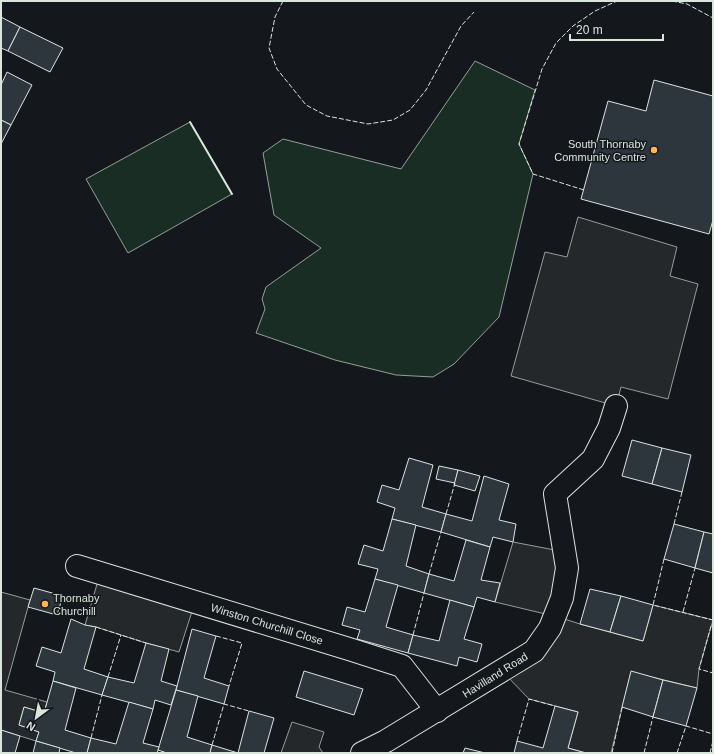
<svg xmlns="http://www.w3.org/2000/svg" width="714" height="754" viewBox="0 0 714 754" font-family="Helvetica,sans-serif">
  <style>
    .green { fill: #1a2d24; stroke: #939e99 }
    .parking { fill: #24282b; stroke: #939e99 }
    .building { fill: #2c363c; stroke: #d8e6dc }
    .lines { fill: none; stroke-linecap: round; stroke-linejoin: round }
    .minor-casing { stroke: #d8e6dc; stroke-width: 24 }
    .minor { stroke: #14181c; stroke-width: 22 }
    .fence { stroke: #d8e6dc; stroke-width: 1; stroke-dasharray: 5 2; stroke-linecap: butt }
    .wall { stroke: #d8e6dc; stroke-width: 2 }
    .poi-dot { fill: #ffb74d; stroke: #14181c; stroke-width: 1.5 }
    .labels { text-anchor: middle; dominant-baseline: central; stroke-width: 3; stroke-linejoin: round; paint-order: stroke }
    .poi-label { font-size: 11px; fill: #d8e6dc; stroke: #14181c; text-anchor: end }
    .street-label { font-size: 11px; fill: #d8e6dc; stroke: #14181c }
  </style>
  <rect width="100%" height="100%" fill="#14181c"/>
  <g class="green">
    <path d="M475,61L535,90L519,144L533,174L499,317L454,364L433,377L396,375L335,360L256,333L265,309L262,299L266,287L321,248L274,215L263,153L283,139L401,169Z"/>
    <path d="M190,122L232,194L128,253L86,179Z"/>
  </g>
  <g class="parking">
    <path d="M578,217L677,247L670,276L698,284L668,399L621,387L616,406L511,376L545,252L567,257Z"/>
    <path d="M513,542L565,552L555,616L580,624L643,641L653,605L713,620L699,669L697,688L631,672L611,753H586L568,748L578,712L529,699L502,671L554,616L495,602Z"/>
    <path d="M100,574L195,602L179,652L146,643L96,627L85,625Z"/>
    <path d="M1,592L30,600L5,690L47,702L44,713L24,707L19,725L39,732L36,741L1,730Z"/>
    <path d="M292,722L324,732L319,747L323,753H281Z"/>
  </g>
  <g class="building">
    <path d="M1,17L20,27L8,51L1,48Z"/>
    <path d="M20,27L63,48L50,72L8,51Z"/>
    <path d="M7,72L32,85L11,125L1,120V85Z"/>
    <path d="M654,80L713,96V220L709,234L581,199L608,101L646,111Z"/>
    <path d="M1,120L11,125L1,144Z"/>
    <path d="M632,440L662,448L652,484L622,476Z"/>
    <path d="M662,448L691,455L682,492L652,484Z"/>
    <path d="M409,458L433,465L422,507L446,514L441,532L392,519L395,508L377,502L382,485L399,490Z"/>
    <path d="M439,466L458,470L455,483L436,479Z"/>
    <path d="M458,470L480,476L475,491L454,485Z"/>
    <path d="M484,476L509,484L499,520L516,524L513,542L493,537L490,547L441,532L446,514L472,521Z"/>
    <path d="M392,519L416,525L406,566L429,574L424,593L375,579L378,569L358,564L364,545L383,551Z"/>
    <path d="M674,524L704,532L695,568L664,559Z"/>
    <path d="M704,532L713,534V573L695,568Z"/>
    <path d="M466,540L490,547L481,580L500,583L495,602L477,597L474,607L424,593L429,574L454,581Z"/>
    <path d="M375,579L398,585L386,627L413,635L408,653L357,639L360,630L342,625L347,607L365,612Z"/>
    <path d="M34,588L63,596L57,615L28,607Z"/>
    <path d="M590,589L621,596L610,632L580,624Z"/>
    <path d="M621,596L653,605L643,641L610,632Z"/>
    <path d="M450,600L474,607L464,639L482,644L477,662L459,657L457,666L408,653L413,635L439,641Z"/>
    <path d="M71,619L85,625L96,627L84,669L108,677L102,695L53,681L55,672L36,666L42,647L61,653Z"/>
    <path d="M192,629L216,636L204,678L229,686L224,704L176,690Z"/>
    <path d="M146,643L169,649L161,681L177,686L171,705L155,700L153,709L102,695L108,677L134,683Z"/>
    <path d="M304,671L363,689L354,715L296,697Z"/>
    <path d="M631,671L663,680L653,717L622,707Z"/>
    <path d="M663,680L697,688L686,726L653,717Z"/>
    <path d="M53,681L76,688L65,730L91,738L87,753H76L36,741L39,732L19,725L24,707L44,713Z"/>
    <path d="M176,690L198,696L187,737L212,745L210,753H167L158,750Z"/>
    <path d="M129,702L153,709L143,743L159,747L157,753H87L91,738L116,744Z"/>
    <path d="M555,706L578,712L568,748L586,753H514L517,741L543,748Z"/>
    <path d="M249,711L274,718L264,753H238Z"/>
    <path d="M1,730L20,736L15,753H1Z"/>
    <path d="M36,741L60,748L59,753H33Z"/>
    <path d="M212,745L238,753H210Z"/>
    <path d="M465,748L485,753H463Z"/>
  </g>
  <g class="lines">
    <g class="minor-casing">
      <g id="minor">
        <path d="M77,566L349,649L402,666L437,711"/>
        <path d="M362,753L386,741L534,651L550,628L562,598L567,568L555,494L593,459L609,428L616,406"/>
      </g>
    </g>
    <use href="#minor" class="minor"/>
    <g class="fence">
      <path d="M283,1L275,17L269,48L277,69L306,105L327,116L368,124L393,120L410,110L426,90L461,26L474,12"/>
      <path d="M672,1L687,4L713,18"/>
      <path d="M584,190L533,174L519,144L542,69L556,43L573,26L595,11L617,1"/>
      <path d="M446,514L455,483"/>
      <path d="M674,524L682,492"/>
      <path d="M664,559L653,605L713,620"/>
      <path d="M429,574L441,532"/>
      <path d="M683,612L695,568"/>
      <path d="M711,626L699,669L713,673"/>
      <path d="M96,627L146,643"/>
      <path d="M413,635L424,593"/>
      <path d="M216,636L242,643L229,686"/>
      <path d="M108,677L121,635"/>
      <path d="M91,738L102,695"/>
      <path d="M517,741L529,699L555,706"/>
      <path d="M212,745L224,704L249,711"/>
      <path d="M612,753L622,707"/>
      <path d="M644,753L653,717"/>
      <path d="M677,753L686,726L713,734"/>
      <path d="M710,753L713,741"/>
    </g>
    <path class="wall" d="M190,122L232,194"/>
  </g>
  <g class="poi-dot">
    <circle cx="654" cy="150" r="4"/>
    <circle cx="45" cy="604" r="4"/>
  </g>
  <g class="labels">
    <g class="poi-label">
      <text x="646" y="144">South Thornaby<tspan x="646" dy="13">Community Centre</tspan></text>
      <text x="53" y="598" text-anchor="start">Thornaby<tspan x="53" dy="13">Churchill</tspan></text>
    </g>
    <g class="street-label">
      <text transform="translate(267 624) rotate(17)">Winston Churchill Close</text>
      <text transform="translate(495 675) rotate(-32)">Havilland Road</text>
    </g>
  </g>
  <rect width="714" height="754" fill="none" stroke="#d8e6dc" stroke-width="4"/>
  <g transform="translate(36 718) rotate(212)" stroke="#14181c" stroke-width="3" paint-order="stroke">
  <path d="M0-3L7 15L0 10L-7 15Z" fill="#d8e6dc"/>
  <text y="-6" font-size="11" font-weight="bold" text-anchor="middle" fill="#d8e6dc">N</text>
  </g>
  <path d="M570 34v6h93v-6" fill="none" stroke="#d8e6dc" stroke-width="2"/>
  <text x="576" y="34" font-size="12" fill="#d8e6dc" stroke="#14181c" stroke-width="3" paint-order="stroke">20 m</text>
</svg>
